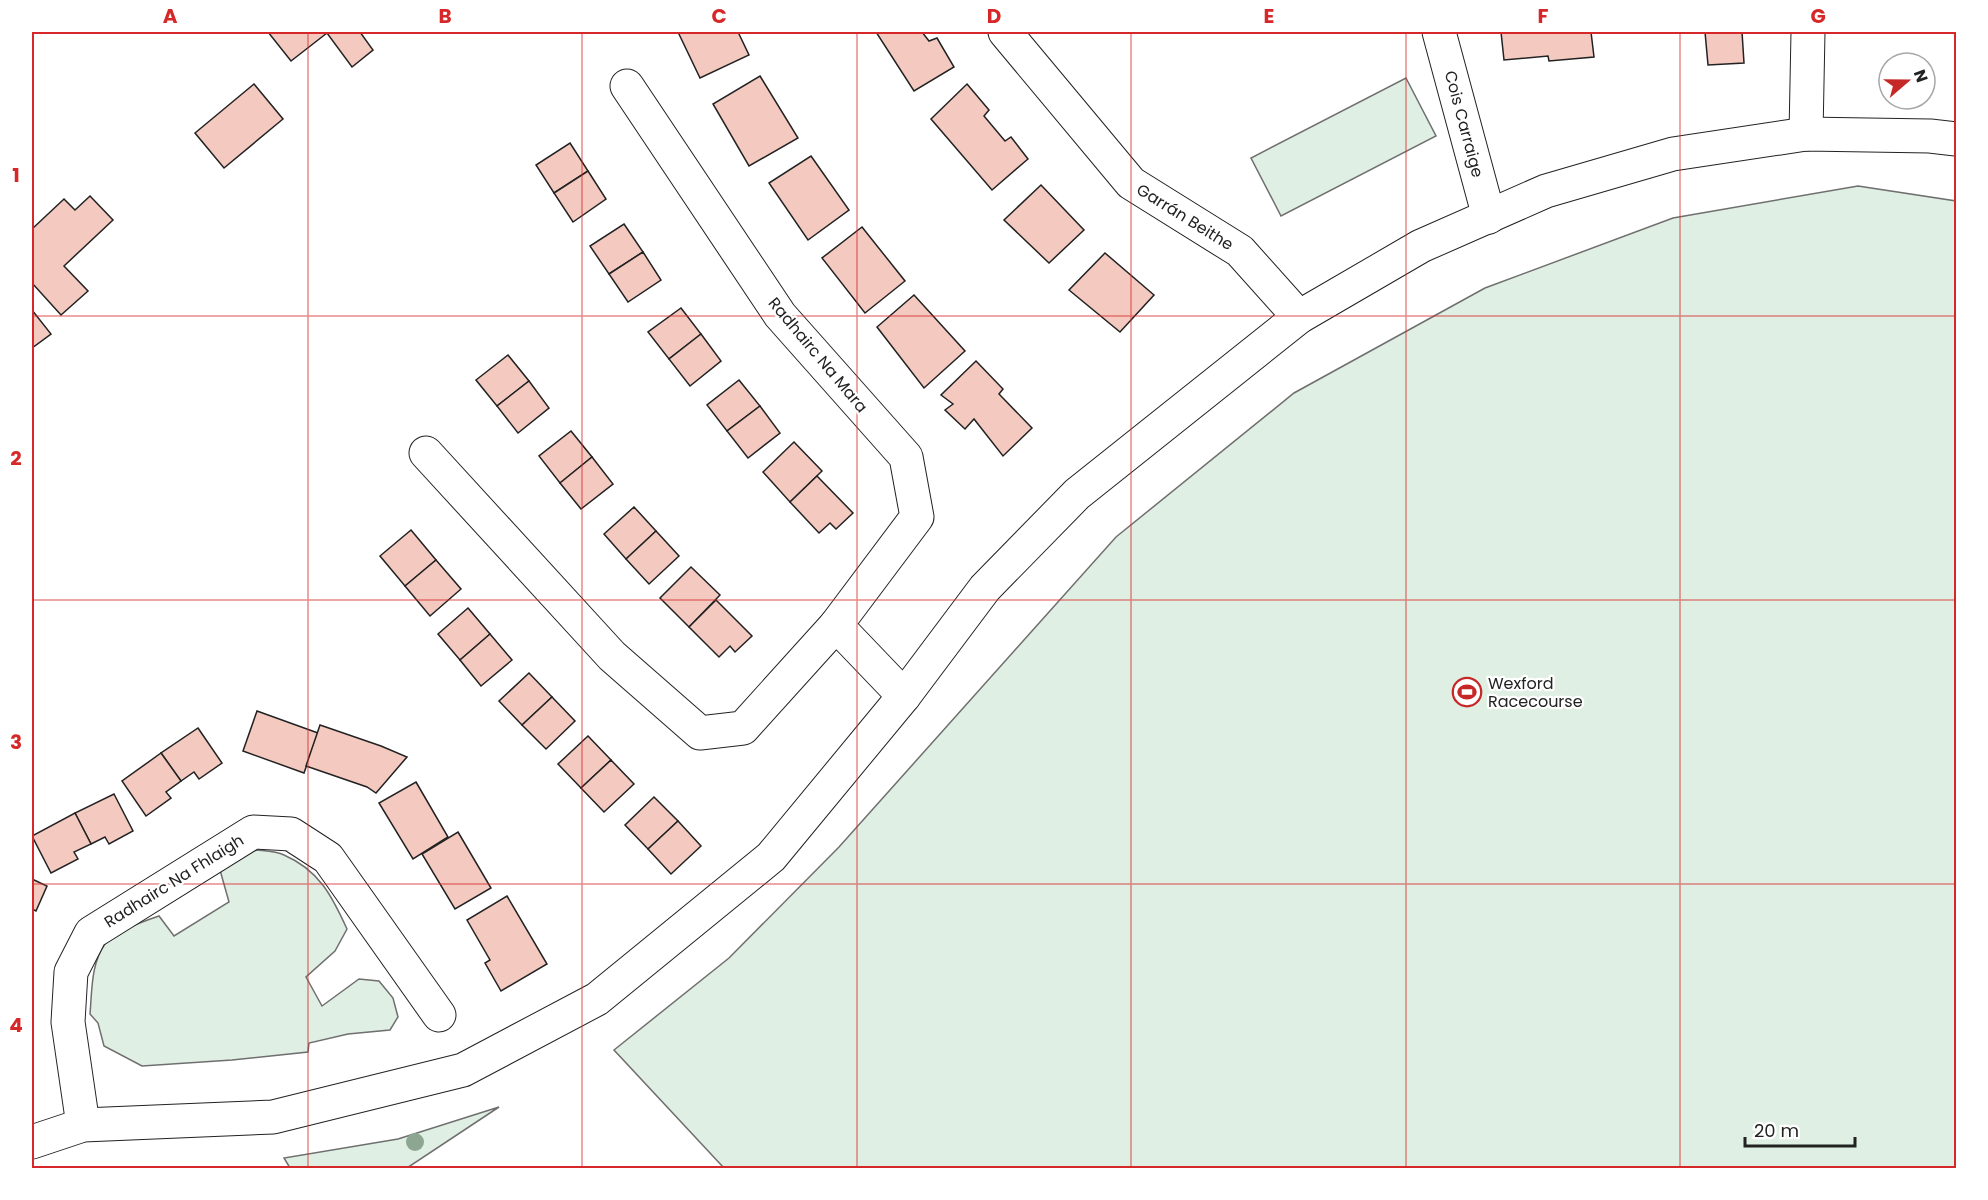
<svg xmlns="http://www.w3.org/2000/svg" width="1988" height="1200" viewBox="0 0 1988 1200" font-family="Poppins,sans-serif">
  <style>
    .green { fill: #e0efe3; stroke: #6f6f6f; stroke-width: 1.5 }
    .building { fill: #f3c9c0; stroke: #222; stroke-width: 1.5 }
    .lines { fill: none; stroke-linecap: round; stroke-linejoin: round }
    .minor-casing { stroke: #222; stroke-width: 35 }
    .minor { stroke: #fff; stroke-width: 33 }
    .tree { fill: #8da692 }
    .grid { fill: none; stroke: #d62828; stroke-width: 1.5; stroke-opacity: 0.55 }
    .labels { text-anchor: middle; dominant-baseline: central; stroke-width: 4.5; stroke-linejoin: round; paint-order: stroke }
    .street-label { font-size: 16px; fill: #222; stroke: #fff }
    .poi-label { font-size: 16px; fill: #222; stroke: #fff; text-anchor: start }
    .neatline { fill: none; stroke: #d62828; stroke-width: 2 }
    .grid-label { font-size: 20px; text-anchor: middle; font-weight: bold; fill: #d62828 }
  </style>
  <rect width="100%" height="100%" fill="#fff"/>
  <g class="green">
    <path d="M1406,78L1436,136L1281,216L1251,158Z"/>
    <path d="M1858,186L1956,201V1168H724L614,1050L729,958L839,847L1116,537L1294,393L1485,288L1673,218Z"/>
    <path d="M256,850C265,851 276,851 284,855C319,870 332,896 347,929L335,951L306,977L322,1006L359,979L379,981L393,998L398,1017L390,1030L348,1034L309,1043L308,1052L232,1060L142,1066L104,1046L98,1023L90,1014C92,991 91,963 105,944C115,931 144,921 159,916L174,936L229,902L220,870Z"/>
    <path d="M499,1107L407,1168H290L284,1158L398,1139Z"/>
  </g>
  <g class="building">
    <path d="M268,32H360L373,50L352,67L327,33L291,61Z"/>
    <path d="M678,32H738L749,55L700,78Z"/>
    <path d="M876,32H922L929,41L937,38L954,67L914,91Z"/>
    <path d="M1501,32H1591L1594,57L1549,61L1548,56L1504,60Z"/>
    <path d="M1705,32H1742L1744,63L1708,65Z"/>
    <path d="M760,76L798,138L749,166L713,104Z"/>
    <path d="M254,84L283,119L224,168L195,133Z"/>
    <path d="M967,84L989,110L984,116L1005,141L1011,137L1028,159L992,190L931,119Z"/>
    <path d="M570,143L588,171L554,193L536,165Z"/>
    <path d="M811,156L849,210L808,240L769,183Z"/>
    <path d="M588,171L606,199L573,222L554,193Z"/>
    <path d="M1041,185L1084,230L1049,263L1004,220Z"/>
    <path d="M90,196L113,220L64,266L88,291L61,315L32,283V229L64,199L75,210Z"/>
    <path d="M624,224L643,252L609,274L590,246Z"/>
    <path d="M862,227L905,281L865,313L822,258Z"/>
    <path d="M643,252L661,280L628,302L609,274Z"/>
    <path d="M1105,253L1154,295L1120,332L1069,290Z"/>
    <path d="M914,295L965,351L924,388L877,327Z"/>
    <path d="M681,308L701,334L669,359L648,332Z"/>
    <path d="M32,310L51,334L32,348Z"/>
    <path d="M701,334L721,361L690,386L669,359Z"/>
    <path d="M508,355L529,381L497,406L476,380Z"/>
    <path d="M976,361L1003,389L999,394L1032,428L1003,456L974,419L965,429L945,410L953,404L941,395Z"/>
    <path d="M739,380L760,406L727,431L707,405Z"/>
    <path d="M529,381L549,408L518,433L497,406Z"/>
    <path d="M760,406L780,433L748,458L727,431Z"/>
    <path d="M571,431L592,457L560,483L539,456Z"/>
    <path d="M794,442L822,471L790,502L763,472Z"/>
    <path d="M592,457L613,484L581,509L560,483Z"/>
    <path d="M817,476L853,513L836,529L830,523L819,533L790,502Z"/>
    <path d="M634,507L656,531L626,559L604,534Z"/>
    <path d="M411,530L436,560L405,586L380,556Z"/>
    <path d="M656,531L679,556L649,584L626,559Z"/>
    <path d="M436,560L461,589L430,616L405,586Z"/>
    <path d="M691,567L720,595L689,627L660,598Z"/>
    <path d="M716,600L752,636L735,652L730,646L719,657L689,627Z"/>
    <path d="M468,608L490,634L460,660L438,634Z"/>
    <path d="M490,634L512,660L481,686L460,660Z"/>
    <path d="M529,673L552,697L522,725L499,701Z"/>
    <path d="M552,697L575,721L546,749L522,725Z"/>
    <path d="M257,711L318,733L304,773L243,751Z"/>
    <path d="M320,725L381,746L407,757L376,793L367,787L306,766Z"/>
    <path d="M198,728L222,763L199,779L194,772L181,781L161,753Z"/>
    <path d="M588,736L611,760L581,788L558,764Z"/>
    <path d="M161,753L181,781L166,792L171,798L146,816L122,781Z"/>
    <path d="M611,760L634,784L604,812L581,788Z"/>
    <path d="M416,782L448,837L413,859L379,803Z"/>
    <path d="M114,794L133,831L109,844L105,837L91,844L75,813Z"/>
    <path d="M654,797L678,821L648,849L625,825Z"/>
    <path d="M75,813L91,844L74,852L78,859L51,873L32,836Z"/>
    <path d="M678,821L701,846L671,874L648,849Z"/>
    <path d="M458,832L491,888L455,909L422,854Z"/>
    <path d="M32,879L47,886L36,911L32,909Z"/>
    <path d="M507,896L547,964L501,991L485,963L490,960L467,920Z"/>
  </g>
  <g class="lines">
    <g class="minor-casing">
      <g id="minor">
        <path d="M1005,32L1131,183L1240,251L1299,317"/>
        <path d="M1439,32L1489,217"/>
        <path d="M627,86L780,315L906,457L917,517L836,625L904,696"/>
        <path d="M1806,134L1808,32"/>
        <path d="M426,453L612,656L700,733L743,728L836,625"/>
        <path d="M83,1125L68,1022L71,972L91,933L253,832L291,834L328,858L439,1015"/>
        <path d="M32,1142L83,1125L273,1117L463,1070L597,999L771,857L904,696L985,588L1077,494L1299,317L1421,246L1546,191L1673,154L1806,134L1930,136L1956,139"/>
      </g>
    </g>
    <use href="#minor" class="minor"/>
  </g>
  <circle class="tree" cx="415" cy="1142" r="9"/>
  <path class="grid" d="M308,32V1168M582,32V1168M857,32V1168M1131,32V1168M1406,32V1168M1680,32V1168M32,316H1956M32,600H1956M32,884H1956"/>
  <defs>
    <g id="stadium-ring" transform="scale(1.5)"><circle r="9.5" fill="#fff" stroke="#c62828" stroke-width="1.5"/><path d="M0-5a6.5 5 0 1 0 0 10a6.5 5 0 1 0 0-10ZM-3.5-1.8h7v3.6h-7Z" fill="#c62828"/></g>
  </defs>
  <g fill-rule="evenodd">
    <use href="#stadium-ring" x="1467" y="692"/>
  </g>
  <g class="labels">
    <g class="street-label">
      <text transform="translate(1464 124) rotate(75)">Cois Carraige</text>
      <text transform="translate(1185 217) rotate(32)">Garrán Beithe</text>
      <text transform="translate(818 355) rotate(50)">Radhairc Na Mara</text>
      <text transform="translate(174 881) rotate(-32)">Radhairc Na Fhlaigh</text>
    </g>
    <g class="poi-label">
      <text x="1488" y="683">Wexford<tspan x="1488" dy="18">Racecourse</tspan></text>
    </g>
  </g>
  <rect width="1988" height="1200" fill="none" stroke="#ffffff" stroke-width="66"/>
  <g transform="translate(1907 81) rotate(70)"><circle r="28" fill="#ffffff" stroke="#a7a7a7" stroke-width="1.5"/>
  <path d="M0-4.5L10 22L0 15L-10 22Z" fill="#c62828"/>
  <text y="-9" font-size="16" font-weight="bold" text-anchor="middle" fill="#222222">N</text>
  </g>
  <path d="M1745 1137v9h110v-9" fill="none" stroke="#222222" stroke-width="3"/>
  <text x="1754" y="1137" font-size="18" fill="#222222" stroke="#ffffff" stroke-width="4.5" paint-order="stroke">20 m</text>
  <rect x="33" y="33" width="1922" height="1134" class="neatline"/>
  <g class="grid-label">
    <text x="170" y="23">A</text>
    <text x="445" y="23">B</text>
    <text x="719" y="23">C</text>
    <text x="994" y="23">D</text>
    <text x="1269" y="23">E</text>
    <text x="1543" y="23">F</text>
    <text x="1818" y="23">G</text>
    <text x="16" y="182">1</text>
    <text x="16" y="465">2</text>
    <text x="16" y="749">3</text>
    <text x="16" y="1032">4</text>
  </g>
</svg>
